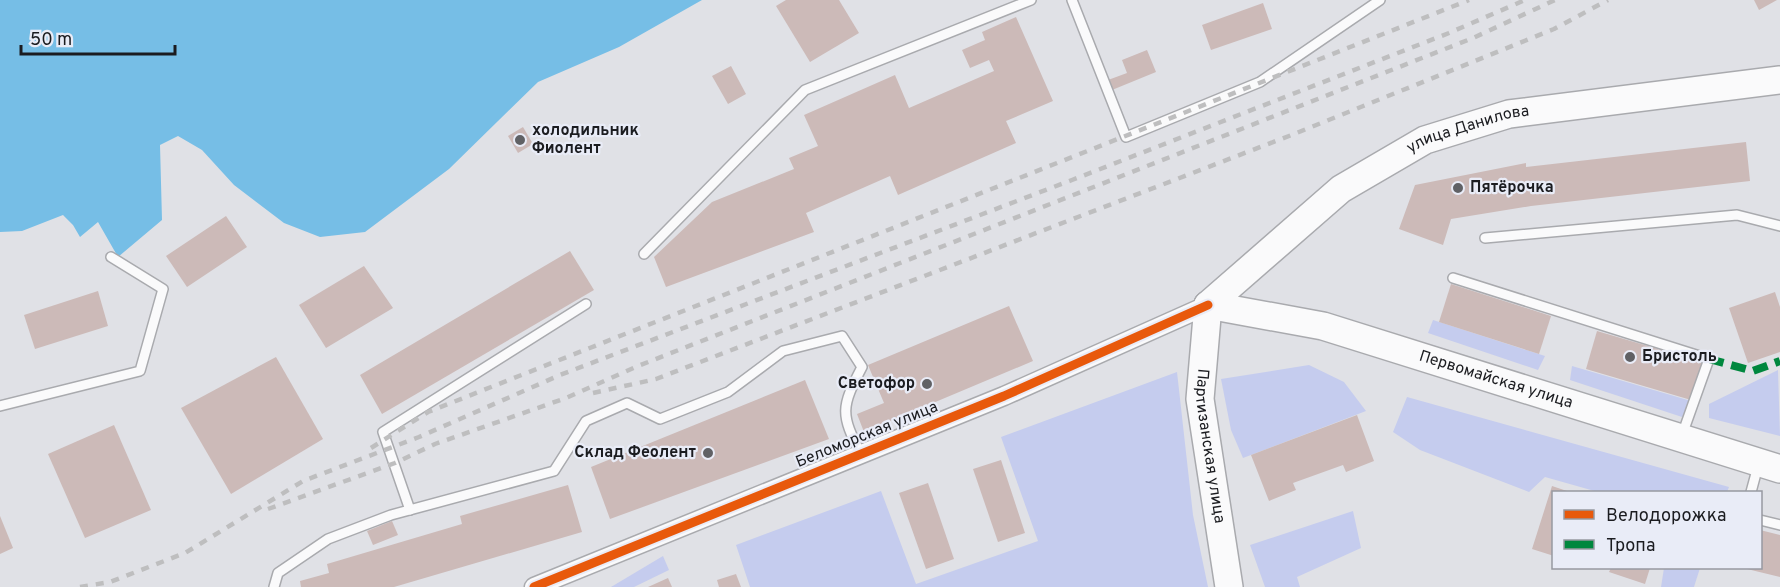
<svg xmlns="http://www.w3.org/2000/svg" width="1780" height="587" viewBox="0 0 1780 587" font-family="Overpass,sans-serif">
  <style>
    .green { fill: #c5ccee }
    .water { fill: #76bee6 }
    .building { fill: #ccbab8 }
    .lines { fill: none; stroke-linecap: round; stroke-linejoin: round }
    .service-casing { stroke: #a9aaae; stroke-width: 12 }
    .minor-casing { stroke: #a9aaae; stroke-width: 21 }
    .secondary-casing { stroke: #a9aaae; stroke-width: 30 }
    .service { stroke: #fafafb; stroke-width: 9 }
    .minor { stroke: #fafafb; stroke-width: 18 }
    .secondary { stroke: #fafafb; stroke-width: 27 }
    .rail { stroke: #bebebf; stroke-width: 4.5; stroke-dasharray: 8 8; stroke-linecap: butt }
    .quiet { stroke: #00873e; stroke-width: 8; stroke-dasharray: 15 8; stroke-linecap: butt }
    .cycleway-casing { stroke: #e9ecf7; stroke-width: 13 }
    .cycleway { stroke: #e8590c; stroke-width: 9 }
    .poi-dot { fill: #606165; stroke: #e9ecf7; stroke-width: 2 }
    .labels { text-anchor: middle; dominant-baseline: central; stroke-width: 4.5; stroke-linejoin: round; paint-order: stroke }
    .poi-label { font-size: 16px; font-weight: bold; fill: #1b1c20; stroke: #e9ecf7; text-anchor: start }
    .street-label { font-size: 16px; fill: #1b1c20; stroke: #e9ecf7 }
  </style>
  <rect width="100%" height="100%" fill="#e0e1e6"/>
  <g class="green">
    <path d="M1433,320L1545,356L1538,370L1428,333Z"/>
    <path d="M1309,365L1344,382L1366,411L1243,458L1231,430L1221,379Z"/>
    <path d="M1572,366L1691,401L1682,417L1570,380Z"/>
    <path d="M1778,370L1780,436L1709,418V404Z"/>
    <path d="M1177,372L1193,515L1208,587H750L736,545L881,491L916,584L1038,541L1001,437Z"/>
    <path d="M1407,397L1729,487L1727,492H1598L1545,477L1529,492L1420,450L1393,432Z"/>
    <path d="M1353,511L1361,548L1297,577L1300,587H1265L1250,545Z"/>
    <path d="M663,556L669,570L634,587H611Z"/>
    <path d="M1664,568H1700L1694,587H1661Z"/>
  </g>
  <path class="water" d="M0,0H702L619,47L538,82L449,169L365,232L320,237L284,223L234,185L202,150L178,136L160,145L162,220L118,257L98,222L80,237L73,225L63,215L22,231L0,232Z"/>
  <g class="building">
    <path d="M786,0H839L859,33L810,62L776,6Z"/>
    <path d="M1754,0H1777L1759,10Z"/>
    <path d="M1263,3L1272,29L1211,50L1202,25Z"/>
    <path d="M1016,17L1053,101L1006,121L1016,143L898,195L890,176L806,213L814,232L666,287L654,257L712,202L794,169L789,158L818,146L804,115L895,75L909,108L994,71L989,60L970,68L962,50L985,40L982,32Z"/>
    <path d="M1147,50L1156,72L1112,90L1108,80L1127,73L1122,60Z"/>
    <path d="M731,66L746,94L728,104L712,76Z"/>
    <path d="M523,127L533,144L518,153L508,136Z"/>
    <path d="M1746,142L1750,181L1531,206L1451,219L1443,245L1399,229L1415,185L1526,163V167Z"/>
    <path d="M226,216L247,247L187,287L166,256Z"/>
    <path d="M570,251L594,290L382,414L360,375Z"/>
    <path d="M364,266L393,308L326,348L299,305Z"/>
    <path d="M1451,284L1551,316L1539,354L1439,322Z"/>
    <path d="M98,291L108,326L35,349L24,315Z"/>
    <path d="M1775,292L1780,307V352L1748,363L1729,308Z"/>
    <path d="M1009,306L1033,361L864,432L857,414L884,403L868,365Z"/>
    <path d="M1597,331L1702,362L1691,400L1586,369Z"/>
    <path d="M276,357L323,439L231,494L181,408Z"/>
    <path d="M805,380L829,439L610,519L591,467Z"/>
    <path d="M1357,415L1374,461L1346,472L1343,465L1293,483L1296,490L1269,501L1251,455Z"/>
    <path d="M114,425L151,510L85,538L48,454Z"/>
    <path d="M1001,460L1025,533L998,542L973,469Z"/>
    <path d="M928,483L954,559L926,569L899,493Z"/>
    <path d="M568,485L582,532L394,587H301L300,581L329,573L327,564L462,524L460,516Z"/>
    <path d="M1552,486L1570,492H1554V556L1532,549Z"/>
    <path d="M0,516L13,548L0,554Z"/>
    <path d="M392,521L398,535L373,545L367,531Z"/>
    <path d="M1760,530L1780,535V577L1743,568H1760Z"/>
    <path d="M1611,568H1650L1645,584L1609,572Z"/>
    <path d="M736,574L741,587H719L717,580Z"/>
    <path d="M668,578L672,587H648Z"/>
  </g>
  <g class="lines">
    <g class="service-casing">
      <g id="service">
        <path d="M1072,0L1126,137L1260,82L1380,0"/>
        <path d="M1485,238L1737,215L1780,226"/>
        <path d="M644,254L805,90L1031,0"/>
        <path d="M1453,278L1709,359L1682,435"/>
        <path d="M0,406L140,371L163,289L111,257"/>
        <path d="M1751,492L1758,466"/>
        <path d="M410,510L383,432L586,304"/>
        <path d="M1760,520L1780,525"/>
        <path d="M274,587L278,573L328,539L391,515L554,471L586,421L627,403L660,419L728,392L783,351L842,336L862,367C841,407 840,414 861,454"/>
      </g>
    </g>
    <g class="minor-casing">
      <path id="minor" d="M534,587L1004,396L1208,305"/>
    </g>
    <g class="secondary-casing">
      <g id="secondary">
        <path id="s1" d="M1208,305L1341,189L1425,140L1509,114L1780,80"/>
        <path id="s2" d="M1208,305L1323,326L1780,469"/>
        <path id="s3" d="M1208,305L1200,399L1229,587"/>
      </g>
    </g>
    <use href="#service" class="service"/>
    <use href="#minor" class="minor"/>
    <use href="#secondary" class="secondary"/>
    <g class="rail">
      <path d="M593,393L656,379L1289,136L1554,29L1608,0"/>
      <path d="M371,448L428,412L1469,0"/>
      <path d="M268,509L395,463L435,444L566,398L638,366L1473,38L1555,0"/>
      <path d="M80,587L110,582L185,553L303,481L419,437L560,375L1072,180L1449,33L1525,0"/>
    </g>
    <path class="quiet" d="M1709,359L1753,371L1780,361"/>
    <g class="cycleway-casing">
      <path id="cycleway" d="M534,587L1004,396L1208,305"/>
    </g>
    <use href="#cycleway" class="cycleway"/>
  </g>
  <g class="poi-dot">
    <circle cx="520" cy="140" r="6"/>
    <circle cx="1458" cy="188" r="6"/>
    <circle cx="1630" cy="357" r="6"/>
    <circle cx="927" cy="384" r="6"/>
    <circle cx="708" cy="453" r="6"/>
  </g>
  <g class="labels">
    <g class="poi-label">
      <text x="532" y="131">холодильник<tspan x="532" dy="18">Фиолент</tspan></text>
      <text x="1470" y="188">Пятёрочка</text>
      <text x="1642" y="357">Бристоль</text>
      <text x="915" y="384" text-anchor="end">Светофор</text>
      <text x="696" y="453" text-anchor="end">Склад Феолент</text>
    </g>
    <g class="street-label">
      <text stroke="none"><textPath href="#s1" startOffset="318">улица Данилова</textPath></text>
      <text stroke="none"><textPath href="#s2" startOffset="298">Первомайская улица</textPath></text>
      <text transform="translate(867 435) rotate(-22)">Беломорская улица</text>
      <text stroke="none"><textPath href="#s3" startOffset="142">Партизанская улица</textPath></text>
    </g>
  </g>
  <rect x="1552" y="491" width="210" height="78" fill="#e9ecf7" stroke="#9799a1" stroke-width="1.5"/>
  <rect x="1564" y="510" width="30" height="9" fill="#e8590c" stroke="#9799a1" stroke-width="1.5"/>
  <text x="1606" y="521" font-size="18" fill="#1b1c20">Велодорожка</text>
  <rect x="1564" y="540" width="30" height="9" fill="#00873e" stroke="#9799a1" stroke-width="1.5"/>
  <text x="1606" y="551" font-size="18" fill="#1b1c20">Тропа</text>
  <path d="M21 45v9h154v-9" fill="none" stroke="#1b1c20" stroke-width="3"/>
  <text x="30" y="45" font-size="18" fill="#1b1c20" stroke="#e9ecf7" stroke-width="4.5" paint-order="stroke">50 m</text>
</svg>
